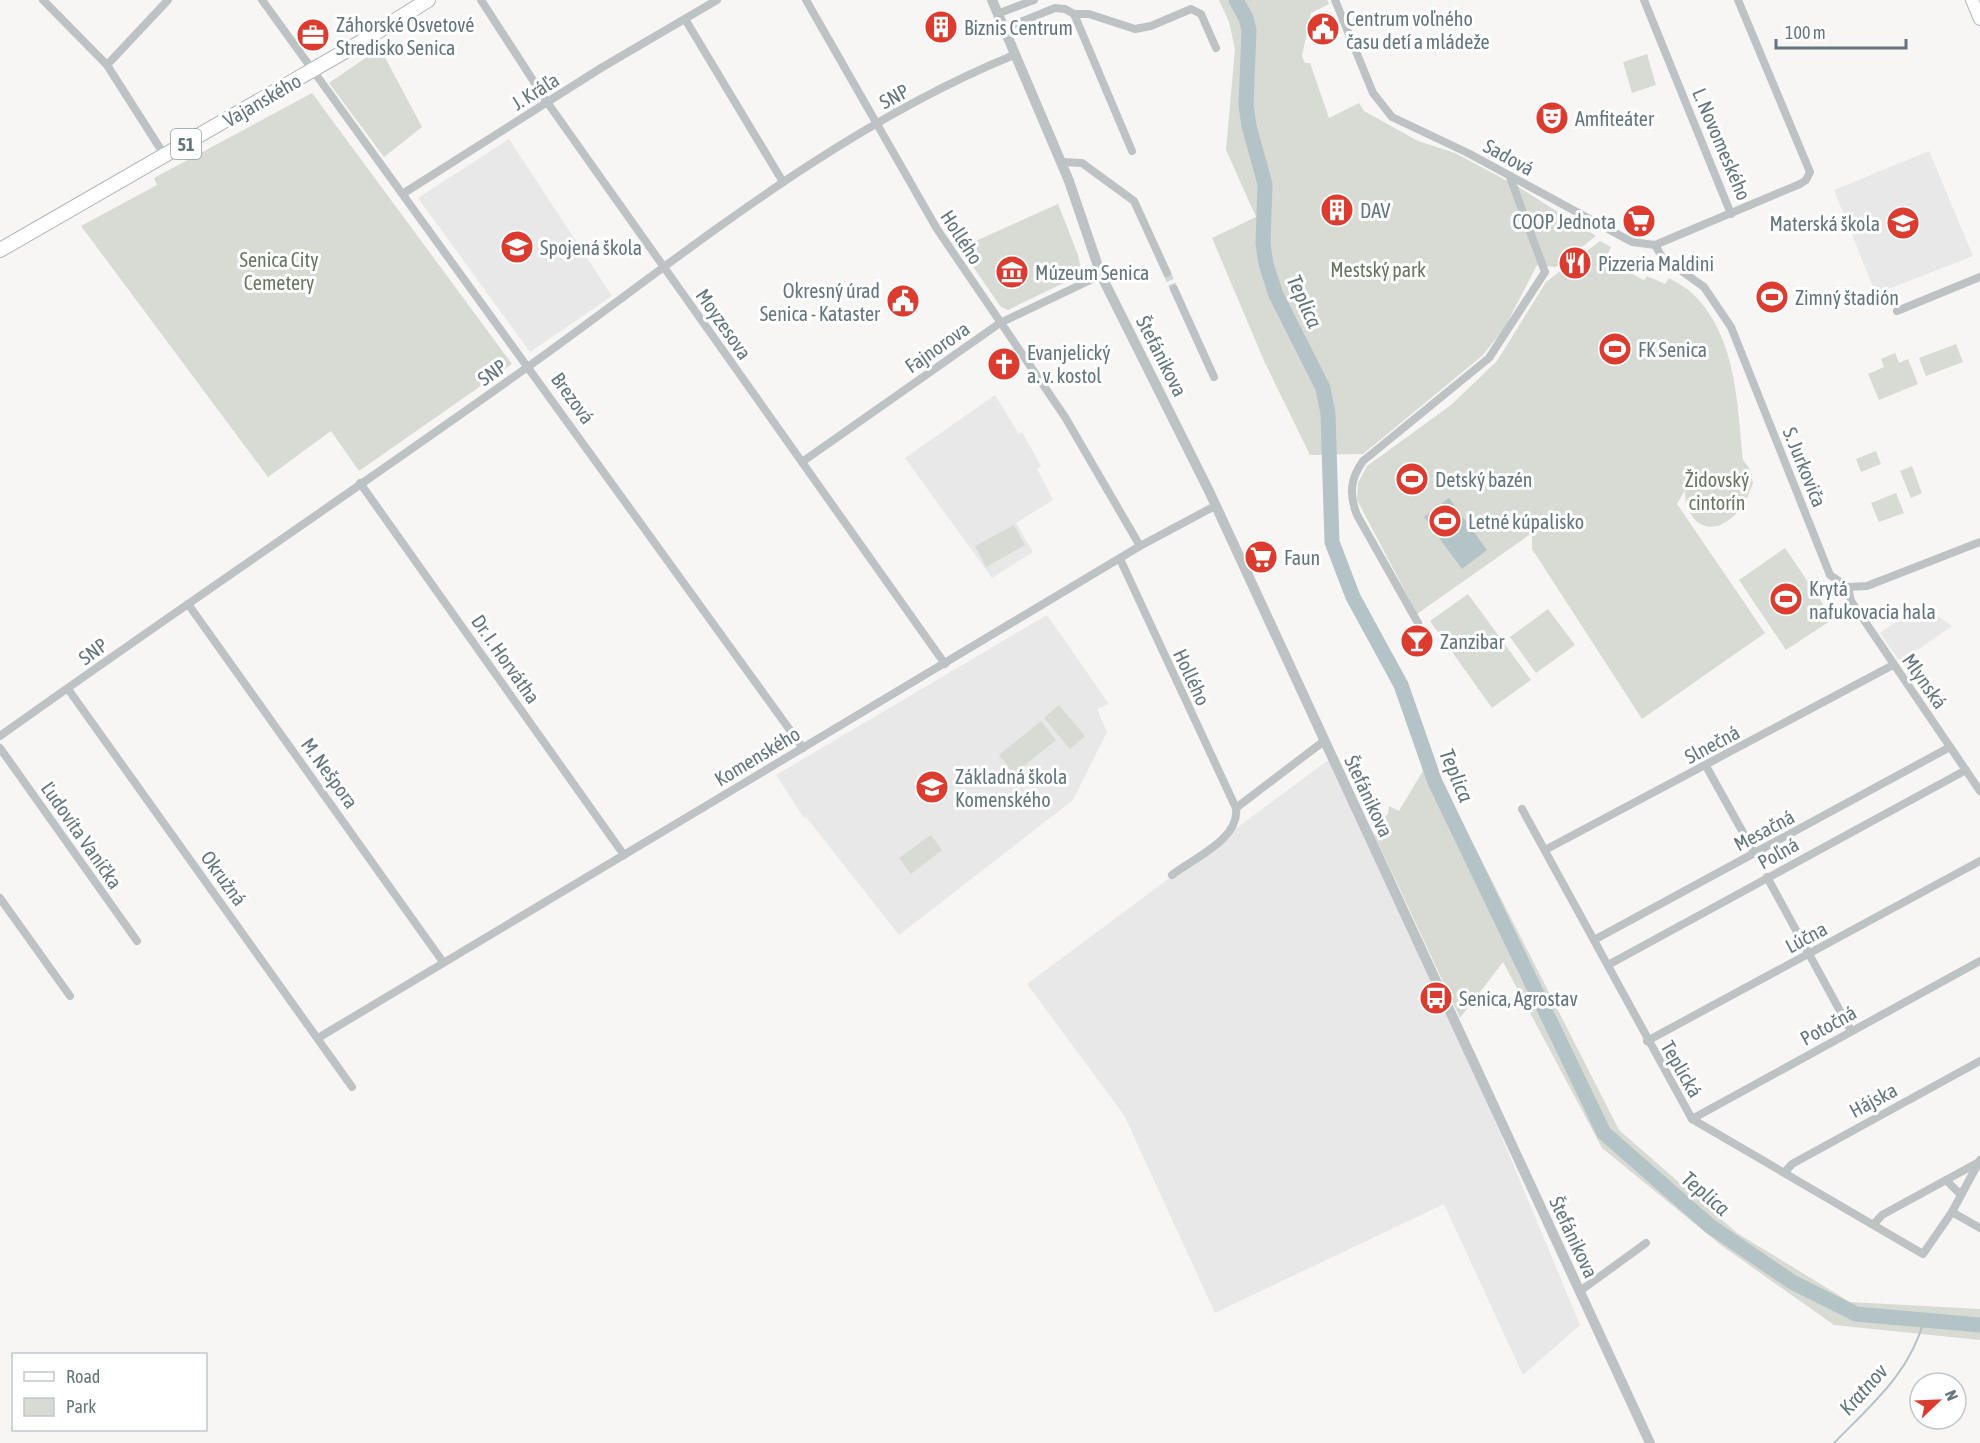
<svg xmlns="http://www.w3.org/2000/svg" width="1980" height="1443" viewBox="0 0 1980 1443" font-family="'Asap Condensed',sans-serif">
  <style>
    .built { fill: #e7e8e7 }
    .green { fill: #d7dbd3 }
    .water { fill: #b4c3c5 }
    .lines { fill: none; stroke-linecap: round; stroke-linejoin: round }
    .stream { stroke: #b4c3c5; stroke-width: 2 }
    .river { stroke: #b4c3c5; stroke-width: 15 }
    .minor-tunnel { stroke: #d2d6d6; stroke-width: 8; stroke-dasharray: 8 4; stroke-linecap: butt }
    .secondary-casing { stroke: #b0b7ba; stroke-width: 14 }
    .primary-casing { stroke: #b1b7ba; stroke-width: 16 }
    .minor { stroke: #bdc3c5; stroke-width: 8 }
    .tertiary { stroke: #bdc3c5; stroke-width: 10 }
    .secondary { stroke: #fff; stroke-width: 12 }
    .primary { stroke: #fff; stroke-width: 14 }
    .labels { text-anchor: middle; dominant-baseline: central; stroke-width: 6; stroke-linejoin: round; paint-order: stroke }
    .shield { fill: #fff; stroke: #929fa4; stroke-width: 1.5 }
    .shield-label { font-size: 18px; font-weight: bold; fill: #63767d }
    .poi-label { font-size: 20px; fill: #63767d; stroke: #fff; text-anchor: start }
    .street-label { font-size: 20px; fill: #63767d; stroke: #fff }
    .park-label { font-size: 20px; fill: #687661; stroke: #fff }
    .water-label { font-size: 21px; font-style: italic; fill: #5e7678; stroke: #fff }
  </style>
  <rect width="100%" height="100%" fill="#f7f6f4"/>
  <g class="built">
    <path d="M509,139L612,296L530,352L418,198Z"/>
    <path d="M1929,151L1973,256L1876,294L1834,190Z"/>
    <path d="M995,395L1019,434L1022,432L1041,466L1037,469L1053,500L1016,523L1033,552L992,578L905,458Z"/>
    <path d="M1921,604L1952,626L1900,662L1880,633Z"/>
    <path d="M1047,615L1109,704L1097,709L1107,732L1073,800L899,935L806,817L804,818L776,775Z"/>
    <path d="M1331,758L1380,844L1580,1325L1523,1375L1444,1204L1215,1313L1124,1115L1027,984Z"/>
  </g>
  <g class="green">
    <path d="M1219,0H1327L1329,4L1311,13L1302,56L1305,63H1310L1329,118L1359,103L1364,111L1418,141L1455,153L1517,186L1596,236L1556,267L1537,265L1504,329L1482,356L1363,454L1310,455L1265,363L1212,238L1256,217L1226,150L1235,49L1229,22Z"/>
    <path d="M380,48L422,127L384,157L329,83Z"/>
    <path d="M1647,54L1656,85L1632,93L1623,62Z"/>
    <path d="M312,93L512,364L359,471L331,431L268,477L81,226L157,185L154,178Z"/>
    <path d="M1058,204L1078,255L1082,274L1008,310L1001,307L960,248Z"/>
    <path d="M1600,241L1611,247L1605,260L1644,280L1647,276L1665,284L1669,278C1677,283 1688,288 1695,296C1737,339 1737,404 1743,460L1749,468L1753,483C1748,497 1743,509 1730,519C1705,539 1684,517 1685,490L1677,504L1765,633L1642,719L1532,549V533L1417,614L1357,500L1358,483L1367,466L1451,405L1497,361L1546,282Z"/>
    <path d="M1956,344L1963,362L1926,376L1919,358Z"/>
    <path d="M1895,353L1899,363L1908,359L1918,384L1879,400L1868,374L1884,367L1881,359Z"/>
    <path d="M1876,451L1881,464L1861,472L1856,459Z"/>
    <path d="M1912,466L1922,493L1911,498L1900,471Z"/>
    <path d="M1896,493L1904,513L1879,522L1871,503Z"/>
    <path d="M1014,525L1025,545L986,567L975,546Z"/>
    <path d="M1785,548L1833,619L1786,650L1739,580Z"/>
    <path d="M1468,594L1531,680L1492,708L1430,621Z"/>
    <path d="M1548,609L1575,645L1536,673L1510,637Z"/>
    <path d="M1059,705L1085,736L1070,749L1044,718Z"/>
    <path d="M1041,721L1056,740L1014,774L999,755Z"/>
    <path d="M1430,759L1619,1130L1737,1233L1850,1302L1980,1309V1340L1834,1325L1722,1246L1602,1148L1503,962L1460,1018L1374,834L1385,828L1381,819L1388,814L1389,806L1399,811Z"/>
    <path d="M931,835L942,850L911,874L899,858Z"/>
  </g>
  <path class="water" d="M1449,498L1487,550L1462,569L1424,517Z"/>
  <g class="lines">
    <path class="stream" d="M1834,1443C1871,1405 1910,1373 1924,1320"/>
    <path class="river" d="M1236,0L1246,18L1249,30L1246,105L1249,126L1265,184L1263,244L1266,264L1276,295L1323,388L1328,414L1332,542L1353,597L1401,685L1435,782L1604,1133L1710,1226L1792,1282L1856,1314L1980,1325"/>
    <path class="minor-tunnel" d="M1167,273L1174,289"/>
    <g class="secondary-casing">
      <path id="secondary" d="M1972,0L1980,19"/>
    </g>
    <g class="primary-casing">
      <path id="primary" d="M0,250L361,42L428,0"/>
    </g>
    <g class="minor">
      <path d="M43,0L107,65L165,156"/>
      <path d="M262,0L803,748"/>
      <path d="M481,0L547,102L945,664"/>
      <path d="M806,0L937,229L1065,417L1140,546"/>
      <path d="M1335,0L1373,93L1392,117L1468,153L1632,242L1655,245L1800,184L1806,180L1810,172L1738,0"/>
      <path d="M1644,0L1731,214"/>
      <path d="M997,14L1034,0"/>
      <path d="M1074,14L1132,151"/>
      <path d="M685,19L783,182"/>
      <path d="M1003,29L1055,8L1065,9L1074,14H1089L1135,29L1151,26L1191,9L1201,14L1216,48"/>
      <path d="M107,65L168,0"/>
      <path d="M1062,162L1082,163L1134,201L1167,273"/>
      <path d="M404,193L601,68L717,0"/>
      <path d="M1655,245L1662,257L1704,287L1731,327L1830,575L1848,587L1867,586L1980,542"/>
      <path d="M1174,289L1214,377"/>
      <path d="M1897,311L1980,277"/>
      <path d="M802,462L1000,323L1101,275"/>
      <path d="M360,483L624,855"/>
      <path d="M1120,559L1236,808"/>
      <path d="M1848,587L1851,601L1980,791"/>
      <path d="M188,604L443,962"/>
      <path d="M1418,623L1357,515C1349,495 1350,479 1363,461L1489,358L1545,272L1510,177"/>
      <path d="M68,689L352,1087"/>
      <path d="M0,736C175,611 354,491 529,366C684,255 835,128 1014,55"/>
      <path d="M0,748L137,941"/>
      <path d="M1706,766L1755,854"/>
      <path d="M1522,809L1692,1119L1923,1254L1952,1212L1980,1160"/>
      <path d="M1545,850L1893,665"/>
      <path d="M1172,875C1194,858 1240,839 1236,808L1324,741"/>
      <path d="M1767,877L1851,1031"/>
      <path d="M0,898L70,996"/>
      <path d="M1594,940L1950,747"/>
      <path d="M1608,965L1966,770"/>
      <path d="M318,1038L1140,546L1215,506"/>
      <path d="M1647,1041L1980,861"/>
      <path d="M1692,1119L1980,961"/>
      <path d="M1785,1172L1792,1164L1980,1061"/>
      <path d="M1946,1180L1961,1195"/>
      <path d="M1952,1212L1980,1228"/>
      <path d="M1874,1224L1882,1215L1979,1162"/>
      <path d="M1580,1291L1646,1243"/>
    </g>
    <path class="tertiary" d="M992,0L1069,181L1101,275L1209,491L1650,1443"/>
    <use href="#secondary" class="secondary"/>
    <use href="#primary" class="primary"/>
  </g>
  <defs>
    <g id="building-disc" transform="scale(1.725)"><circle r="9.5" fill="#dc3b2f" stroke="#fff"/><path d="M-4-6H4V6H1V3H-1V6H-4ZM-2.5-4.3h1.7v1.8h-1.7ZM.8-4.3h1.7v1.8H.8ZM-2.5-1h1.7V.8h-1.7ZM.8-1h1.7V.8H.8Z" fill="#fff"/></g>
    <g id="civic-disc" transform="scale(1.725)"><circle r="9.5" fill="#dc3b2f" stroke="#fff"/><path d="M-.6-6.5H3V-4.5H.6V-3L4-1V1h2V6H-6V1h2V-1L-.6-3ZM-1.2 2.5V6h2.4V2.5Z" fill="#fff"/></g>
    <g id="office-disc" transform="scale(1.725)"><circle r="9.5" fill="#dc3b2f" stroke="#fff"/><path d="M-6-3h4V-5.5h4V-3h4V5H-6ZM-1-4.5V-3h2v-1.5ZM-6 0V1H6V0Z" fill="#fff"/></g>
    <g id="theatre-disc" transform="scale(1.725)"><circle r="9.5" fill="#dc3b2f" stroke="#fff"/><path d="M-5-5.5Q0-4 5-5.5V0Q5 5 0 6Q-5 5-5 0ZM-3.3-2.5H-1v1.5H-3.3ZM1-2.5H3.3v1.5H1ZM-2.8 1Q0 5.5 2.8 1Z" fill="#fff"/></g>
    <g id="supermarket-disc" transform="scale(1.725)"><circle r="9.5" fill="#dc3b2f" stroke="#fff"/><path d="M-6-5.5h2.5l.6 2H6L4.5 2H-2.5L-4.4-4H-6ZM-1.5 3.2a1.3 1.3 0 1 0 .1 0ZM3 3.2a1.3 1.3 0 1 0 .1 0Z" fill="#fff"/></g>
    <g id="school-disc" transform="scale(1.725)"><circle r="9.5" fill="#dc3b2f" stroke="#fff"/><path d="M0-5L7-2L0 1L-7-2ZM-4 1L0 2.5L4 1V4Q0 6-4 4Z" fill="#fff"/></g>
    <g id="restaurant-disc" transform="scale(1.725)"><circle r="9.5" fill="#dc3b2f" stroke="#fff"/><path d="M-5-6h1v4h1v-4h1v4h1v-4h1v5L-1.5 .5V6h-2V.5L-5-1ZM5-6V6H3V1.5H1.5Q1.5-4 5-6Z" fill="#fff"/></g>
    <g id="museum-disc" transform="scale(1.725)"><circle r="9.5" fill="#dc3b2f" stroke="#fff"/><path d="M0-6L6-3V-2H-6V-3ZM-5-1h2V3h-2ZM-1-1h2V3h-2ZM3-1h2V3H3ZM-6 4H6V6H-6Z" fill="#fff"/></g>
    <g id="stadium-disc" transform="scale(1.725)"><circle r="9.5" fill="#dc3b2f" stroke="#fff"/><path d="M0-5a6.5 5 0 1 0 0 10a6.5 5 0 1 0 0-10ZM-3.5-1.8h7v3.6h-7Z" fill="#fff"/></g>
    <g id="church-disc" transform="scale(1.725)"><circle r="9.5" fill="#dc3b2f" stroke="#fff"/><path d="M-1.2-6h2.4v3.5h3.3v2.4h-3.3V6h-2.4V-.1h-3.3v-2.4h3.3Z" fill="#fff"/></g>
    <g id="bar-disc" transform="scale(1.725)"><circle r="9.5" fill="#dc3b2f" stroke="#fff"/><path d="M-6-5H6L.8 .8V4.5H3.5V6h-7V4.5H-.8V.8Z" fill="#fff"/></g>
    <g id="bus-disc" transform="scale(1.725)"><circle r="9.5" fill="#dc3b2f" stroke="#fff"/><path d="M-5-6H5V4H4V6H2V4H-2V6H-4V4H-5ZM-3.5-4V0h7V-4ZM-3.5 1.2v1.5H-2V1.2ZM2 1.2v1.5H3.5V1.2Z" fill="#fff"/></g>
  </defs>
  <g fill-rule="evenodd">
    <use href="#building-disc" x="941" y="27"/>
    <use href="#civic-disc" x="1323" y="29"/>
    <use href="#office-disc" x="313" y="35"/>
    <use href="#theatre-disc" x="1552" y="118"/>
    <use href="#building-disc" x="1337" y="210"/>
    <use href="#supermarket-disc" x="1639" y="221"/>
    <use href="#school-disc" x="1903" y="223"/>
    <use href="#school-disc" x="517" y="247"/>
    <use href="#restaurant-disc" x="1575" y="263"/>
    <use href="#museum-disc" x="1012" y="272"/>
    <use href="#stadium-disc" x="1772" y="297"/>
    <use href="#civic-disc" x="903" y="301"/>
    <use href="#stadium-disc" x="1615" y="349"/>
    <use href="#church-disc" x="1004" y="364"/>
    <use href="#stadium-disc" x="1412" y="479"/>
    <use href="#stadium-disc" x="1445" y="521"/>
    <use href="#supermarket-disc" x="1261" y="557"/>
    <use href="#stadium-disc" x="1786" y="599"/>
    <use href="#bar-disc" x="1417" y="641"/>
    <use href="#school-disc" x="932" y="787"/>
    <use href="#bus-disc" x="1436" y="998"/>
  </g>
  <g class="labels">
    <rect class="shield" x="171" y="129" width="30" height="30" rx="4.5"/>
    <g class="shield-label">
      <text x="186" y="144">51</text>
    </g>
    <g class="poi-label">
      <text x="1346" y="18">Centrum voľného<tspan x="1346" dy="23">času detí a mládeže</tspan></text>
      <text x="336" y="24">Záhorské Osvetové<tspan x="336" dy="23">Stredisko Senica</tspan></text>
      <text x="964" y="27">Biznis Centrum</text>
      <text x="1575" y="118">Amfiteáter</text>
      <text x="1360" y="210">DAV</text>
      <text x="1616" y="221" text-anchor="end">COOP Jednota</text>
      <text x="1880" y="223" text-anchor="end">Materská škola</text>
      <text x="540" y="247">Spojená škola</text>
      <text x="1598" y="263">Pizzeria Maldini</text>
      <text x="1035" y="272">Múzeum Senica</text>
      <text x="880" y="290" text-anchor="end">Okresný úrad<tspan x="880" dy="23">Senica - Kataster</tspan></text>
      <text x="1795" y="297">Zimný štadión</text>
      <text x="1638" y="349">FK Senica</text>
      <text x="1027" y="352">Evanjelický<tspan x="1027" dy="23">a. v. kostol</tspan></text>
      <text x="1435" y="479">Detský bazén</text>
      <text x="1468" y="521">Letné kúpalisko</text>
      <text x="1284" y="557">Faun</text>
      <text x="1809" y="588">Krytá<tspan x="1809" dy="23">nafukovacia hala</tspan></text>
      <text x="1440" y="641">Zanzibar</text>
      <text x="955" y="776">Základná škola<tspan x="955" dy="23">Komenského</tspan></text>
      <text x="1459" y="998">Senica, Agrostav</text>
    </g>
    <g class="street-label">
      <text transform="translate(535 91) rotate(-32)">J. Kráľa</text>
      <text transform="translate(894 96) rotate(-28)">SNP</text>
      <text transform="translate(262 100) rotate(-30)">Vajanského</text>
      <text transform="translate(1722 144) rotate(67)">L. Novomeského</text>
      <text transform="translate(1509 157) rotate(29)">Sadová</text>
      <text transform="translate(962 237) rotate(57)">Hollého</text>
      <text transform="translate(724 324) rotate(55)">Moyzesova</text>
      <text transform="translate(937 347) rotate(-35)">Fajnorova</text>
      <text transform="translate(1162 356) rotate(63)">Štefánikova</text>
      <text transform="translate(492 372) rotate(-35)">SNP</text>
      <text transform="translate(573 398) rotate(54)">Brezová</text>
      <text transform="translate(1805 467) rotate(68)">S. Jurkoviča</text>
      <text transform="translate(93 651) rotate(-36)">SNP</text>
      <text transform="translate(506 659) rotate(55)">Dr. I. Horvátha</text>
      <text transform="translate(1192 677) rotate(65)">Hollého</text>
      <text transform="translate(1925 681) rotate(55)">Mlynská</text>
      <text transform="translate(1712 744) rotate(-28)">Slnečná</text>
      <text transform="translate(757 756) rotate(-31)">Komenského</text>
      <text transform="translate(330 773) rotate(54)">M. Nešpora</text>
      <text transform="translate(1369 796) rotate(65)">Štefánikova</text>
      <text transform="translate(1764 830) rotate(-28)">Mesačná</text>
      <text transform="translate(82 835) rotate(55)">Ľudovíta Vaníčka</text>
      <text transform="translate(1778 853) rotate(-29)">Poľná</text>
      <text transform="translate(224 878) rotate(54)">Okružná</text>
      <text transform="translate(1806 937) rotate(-28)">Lúčna</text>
      <text transform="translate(1828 1025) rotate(-29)">Potočná</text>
      <text transform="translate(1682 1069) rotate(60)">Teplická</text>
      <text transform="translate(1873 1100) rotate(-28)">Hájska</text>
      <text transform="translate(1574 1237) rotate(65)">Štefánikova</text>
    </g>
    <g class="park-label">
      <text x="279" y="259">Senica City<tspan x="279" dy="23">Cemetery</tspan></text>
      <text x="1378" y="269">Mestský park</text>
      <text x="1717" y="479">Židovský<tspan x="1717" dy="23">cintorín</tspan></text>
    </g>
    <g class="water-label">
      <text transform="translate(1305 301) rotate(65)">Teplica</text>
      <text transform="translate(1457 775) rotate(67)">Teplica</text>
      <text transform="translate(1706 1193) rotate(40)">Teplica</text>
      <text transform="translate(1863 1389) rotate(-48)">Kratnov</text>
    </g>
  </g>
  <rect x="12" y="1353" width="195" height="78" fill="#ffffff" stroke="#c1c8cb" stroke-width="1.5"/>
  <rect x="24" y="1372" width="30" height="9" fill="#ffffff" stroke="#c1c8cb" stroke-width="1.5"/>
  <text x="66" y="1383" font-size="18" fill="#63767d">Road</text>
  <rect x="24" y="1398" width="30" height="18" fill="#d7dbd3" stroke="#c1c8cb" stroke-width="1.5"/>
  <text x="66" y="1413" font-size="18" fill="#63767d">Park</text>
  <g transform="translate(1938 1401) rotate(67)"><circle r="28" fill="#ffffff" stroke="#c1c8cb" stroke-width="1.5"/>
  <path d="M0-4.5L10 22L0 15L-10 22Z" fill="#dc3b2f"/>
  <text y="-9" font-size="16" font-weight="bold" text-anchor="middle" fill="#63767d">N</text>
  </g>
  <path d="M1776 39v9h130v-9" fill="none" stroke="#63767d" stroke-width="3"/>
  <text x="1785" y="39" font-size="18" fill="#63767d" stroke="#ffffff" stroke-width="4.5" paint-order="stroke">100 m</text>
</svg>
